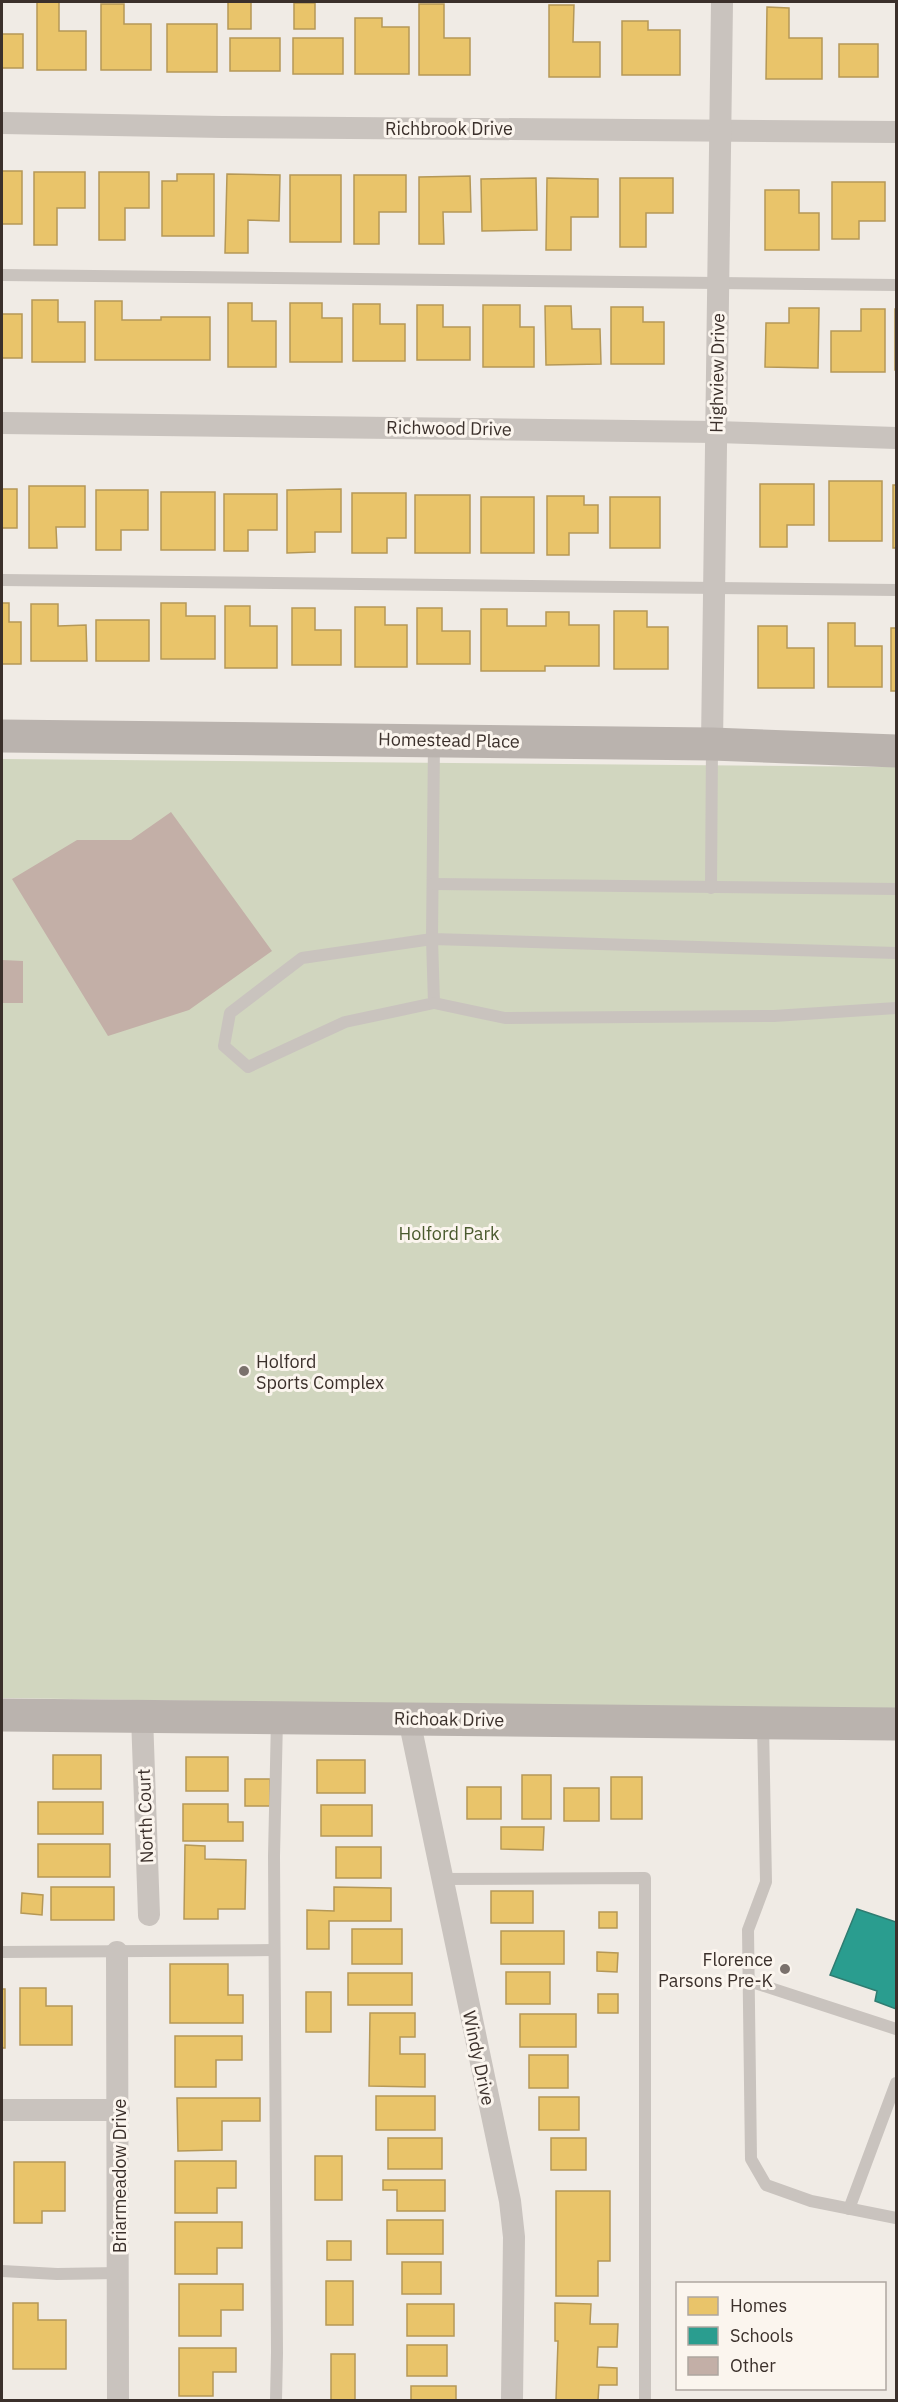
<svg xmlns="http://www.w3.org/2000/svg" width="898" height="2402" viewBox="0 0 898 2402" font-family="'IBM Plex Sans',sans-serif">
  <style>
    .green { fill: #d1d6bf }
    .homes { fill: #e9c46a; stroke: #b59857; stroke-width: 1.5 }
    .schools { fill: #2a9d8f; stroke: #2f7c71; stroke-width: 1.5 }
    .building { fill: #c3afa7 }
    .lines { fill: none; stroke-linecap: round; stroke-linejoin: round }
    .lane { stroke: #c9c3be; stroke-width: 12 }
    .street { stroke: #c9c3be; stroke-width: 22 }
    .secondary { stroke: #bab3ae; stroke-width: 33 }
    .poi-dot { fill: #7a716c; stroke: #fbf5ee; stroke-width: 2 }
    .labels { text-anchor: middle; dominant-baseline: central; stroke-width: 6; stroke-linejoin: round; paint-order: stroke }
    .street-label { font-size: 18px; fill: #3b302b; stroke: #fbf5ee }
    .park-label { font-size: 18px; fill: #4a5a2e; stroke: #fbf5ee }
    .poi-label { font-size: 18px; fill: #3b302b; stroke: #fbf5ee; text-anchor: start }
  </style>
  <rect width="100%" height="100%" fill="#f0ebe5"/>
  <path class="green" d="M2,759L896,767V1711L2,1698Z"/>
  <g class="homes">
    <path d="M37,2H59V31H86V70H37Z"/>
    <rect x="228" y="2" width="23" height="27"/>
    <rect x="294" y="3" width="21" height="26"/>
    <path d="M101,4H124V24H151V70H101Z"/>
    <path d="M419,4H444V38H470V75H419Z"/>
    <path d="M549,5H574L573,42H600V77H549Z"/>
    <path d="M767,7L789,8V38H822V79H766Z"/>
    <path d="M355,18H382V27H409V74H355Z"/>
    <path d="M622,21H648V30H680V75H622Z"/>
    <rect x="167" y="24" width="50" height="48"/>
    <rect x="2" y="34" width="21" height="34"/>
    <rect x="230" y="38" width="50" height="33"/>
    <rect x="293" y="38" width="50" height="36"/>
    <rect x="839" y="44" width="39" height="33"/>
    <rect x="2" y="171" width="20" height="53"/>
    <path d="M34,172H85V208H57V245H34Z"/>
    <path d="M99,172H149V208H125V240H99Z"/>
    <path d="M177,174H214V236H162V181H177Z"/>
    <path d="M227,174L280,175L279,221L248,220V253H225Z"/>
    <rect x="290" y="175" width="51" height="67"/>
    <path d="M354,175H406V212H379V244H354Z"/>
    <path d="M470,176L471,212H443L444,244H419V177Z"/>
    <path d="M536,178L537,230L482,231L481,179Z"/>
    <path d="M547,178L598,179V217H571V250H546Z"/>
    <path d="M620,178H673V213H646V247H620Z"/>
    <path d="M832,182H885V221H859V239H832Z"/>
    <path d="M765,190H799V213H819V250H765Z"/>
    <path d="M2,300V314H22V358H2Z"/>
    <path d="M32,300H58V322H85V362H32Z"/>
    <path d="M95,301H122V320H161V317H210V360H95Z"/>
    <path d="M228,303H252V321H276V367H228Z"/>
    <path d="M290,303H322V318H342V362H290Z"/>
    <path d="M353,304H380V324H405V361H353Z"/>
    <path d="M417,305H443V327H470V360H417Z"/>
    <path d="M483,305H520V327H534V367H483Z"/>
    <path d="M545,306H571L572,329H600L601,364L546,365Z"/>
    <path d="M611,307H643V322H664V364H611Z"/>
    <path d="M789,308H819L818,368L765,367L766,323H789Z"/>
    <path d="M861,309H885V372H831V331H861Z"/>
    <rect x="895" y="309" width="1" height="61"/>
    <rect x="829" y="481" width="53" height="60"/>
    <path d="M760,484H814V525H787V547H760Z"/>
    <rect x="893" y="485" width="3" height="63"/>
    <path d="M29,486H85V527H56L57,548H29Z"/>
    <rect x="2" y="489" width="15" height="39"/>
    <path d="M341,489V532H315V552L287,553V490Z"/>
    <path d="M96,490H148V530H121V550H96Z"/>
    <rect x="161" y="492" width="54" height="58"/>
    <path d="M352,493H406V538H387V553H352Z"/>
    <path d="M224,494H277V530H248V551H224Z"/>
    <rect x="415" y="495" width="55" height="58"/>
    <path d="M547,496H584V505H598V533H569V555H547Z"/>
    <rect x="481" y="497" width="53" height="56"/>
    <rect x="610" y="497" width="50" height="51"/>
    <path d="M2,603H9V622H21V664H2Z"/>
    <path d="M161,603H186V616H215V659H161Z"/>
    <path d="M31,604H58V626L86,625L87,661H31Z"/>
    <path d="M225,606H250V626H277V668H225Z"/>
    <path d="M355,607H385V625H407V667H355Z"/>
    <path d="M292,608H315V630H341V665H292Z"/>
    <path d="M417,608H442V631H470V664H417Z"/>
    <path d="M481,609H507V626H546V612H569V625H599V666H545V671H481Z"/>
    <path d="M614,611H647V627H668V669H614Z"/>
    <rect x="96" y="620" width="53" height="41"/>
    <path d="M828,623H855V646H882V687H828Z"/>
    <path d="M758,626H787V648H814V688H758Z"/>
    <rect x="891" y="628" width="5" height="63"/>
    <rect x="53" y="1755" width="48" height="34"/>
    <rect x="186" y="1757" width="42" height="34"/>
    <rect x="317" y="1760" width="48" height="33"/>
    <rect x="522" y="1775" width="29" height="44"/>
    <rect x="611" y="1777" width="31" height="42"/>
    <rect x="245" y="1779" width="25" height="27"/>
    <rect x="467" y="1787" width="34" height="32"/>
    <rect x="564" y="1788" width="35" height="33"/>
    <rect x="38" y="1802" width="65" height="32"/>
    <path d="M183,1804H228V1822H243V1841H183Z"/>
    <rect x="321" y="1805" width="51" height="31"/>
    <path d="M501,1827H544L543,1850L501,1849Z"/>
    <rect x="38" y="1844" width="72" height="33"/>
    <path d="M185,1845L205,1846V1859L246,1860L245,1909H218V1919H184Z"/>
    <rect x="336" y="1847" width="45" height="31"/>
    <rect x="51" y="1887" width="63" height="33"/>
    <path d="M334,1887L391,1888V1921H329V1949H307V1910L334,1911Z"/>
    <rect x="491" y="1891" width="42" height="32"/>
    <path d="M22,1893L43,1895L42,1915L21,1913Z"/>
    <rect x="599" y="1912" width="18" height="16"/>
    <rect x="352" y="1929" width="50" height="35"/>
    <rect x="501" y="1931" width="63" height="33"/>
    <path d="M597,1952L618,1953L617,1972L597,1971Z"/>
    <path d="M170,1964H228V1995H243V2023H170Z"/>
    <rect x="506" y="1972" width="44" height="32"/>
    <rect x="348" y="1973" width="64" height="32"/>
    <path d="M20,1988H46V2006H72V2045H20Z"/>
    <rect x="2" y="1989" width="3" height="59"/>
    <rect x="306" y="1992" width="25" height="40"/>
    <rect x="598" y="1994" width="20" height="19"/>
    <path d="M370,2013H415V2037H400V2054H425V2087L369,2086Z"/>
    <rect x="520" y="2014" width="56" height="33"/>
    <path d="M175,2036H242V2060H216V2087H175Z"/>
    <rect x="529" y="2055" width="39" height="33"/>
    <rect x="376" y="2096" width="59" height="34"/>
    <rect x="539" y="2097" width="40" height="33"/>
    <path d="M177,2098H260V2121H222V2150L178,2151Z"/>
    <rect x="388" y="2138" width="54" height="31"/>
    <rect x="551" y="2138" width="35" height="32"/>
    <rect x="315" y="2156" width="27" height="44"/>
    <path d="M175,2161H236V2188H217V2213H175Z"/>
    <path d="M14,2162H65V2211H42V2223H14Z"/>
    <path d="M383,2180H445V2211H397V2190H383Z"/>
    <path d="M556,2191H610V2261H598V2296H556Z"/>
    <rect x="387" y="2220" width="56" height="34"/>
    <path d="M175,2222H242V2248H217V2274H175Z"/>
    <rect x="327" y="2241" width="24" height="19"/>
    <rect x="402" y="2262" width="39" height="32"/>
    <rect x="326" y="2281" width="27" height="44"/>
    <path d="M179,2284H243V2310H221V2336H179Z"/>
    <path d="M13,2303H38V2320H66V2369H13Z"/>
    <path d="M555,2303L591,2304L590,2324H618L617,2347H598L597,2367L617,2368V2385H599L598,2400H556L558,2341H555Z"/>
    <rect x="407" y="2304" width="47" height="32"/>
    <rect x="407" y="2345" width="40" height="31"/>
    <path d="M179,2348H236V2372H213V2396H179Z"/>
    <rect x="331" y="2354" width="24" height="46"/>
    <rect x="411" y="2386" width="45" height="14"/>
  </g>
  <path class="schools" d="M857,1909L896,1922V2009L875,2001L877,1991L830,1975Z"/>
  <g class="building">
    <path d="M171,812L272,951L189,1010L108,1036L12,879L77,840H131Z"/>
    <path d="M2,960L23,961V1003H2Z"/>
  </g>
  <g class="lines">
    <g class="lane">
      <path d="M2,275L896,285"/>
      <path d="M2,580L896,590"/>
      <path d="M434,742L432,939L302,958L230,1013L224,1046L248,1067L345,1022L434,1003L432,939L896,953"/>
      <path d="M433,884L896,889"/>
      <path d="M711,888L712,745"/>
      <path d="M434,1003L505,1018L774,1016L896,1008"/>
      <path d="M763,1724L766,1882L748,1930L751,2159L766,2185L811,2201L896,2218"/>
      <path d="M442,1879L645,1878V2400"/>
      <path d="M2,1952L274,1950"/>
      <path d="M749,1981L896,2029"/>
      <path d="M849,2209L896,2083"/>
      <path d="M2,2271L57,2274L118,2273"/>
      <path d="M276,2400L277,2353L274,1856L277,1719"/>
    </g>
    <g class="street">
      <path d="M2,123L222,127L896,132"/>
      <path d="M2,423L716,432L896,438"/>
      <path d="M712,744L722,2"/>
      <path d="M142,1716L149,1915"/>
      <path d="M409,1719L510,2201L514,2237L512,2400"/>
      <path d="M117,1952L118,2400"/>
      <path d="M2,2110H119"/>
    </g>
    <g class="secondary">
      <path d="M2,736L712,744L896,751"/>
      <path d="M2,1715L896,1724"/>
    </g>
  </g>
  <g class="poi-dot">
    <circle cx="244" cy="1371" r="6"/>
    <circle cx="785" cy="1969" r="6"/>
  </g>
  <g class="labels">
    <g class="street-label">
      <text x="449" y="128">Richbrook Drive</text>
      <text transform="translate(717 373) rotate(-89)">Highview Drive</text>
      <text transform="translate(449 428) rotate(1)">Richwood Drive</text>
      <text transform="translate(449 740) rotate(1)">Homestead Place</text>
      <text transform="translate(449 1719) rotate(1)">Richoak Drive</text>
      <text transform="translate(145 1816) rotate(-92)">North Court</text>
      <text transform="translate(479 2058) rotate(78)">Windy Drive</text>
      <text transform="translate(119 2176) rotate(-90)">Briarmeadow Drive</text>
    </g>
    <g class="park-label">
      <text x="449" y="1233">Holford Park</text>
    </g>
    <g class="poi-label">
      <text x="256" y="1361">Holford<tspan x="256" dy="21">Sports Complex</tspan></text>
      <text x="773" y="1959" text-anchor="end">Florence<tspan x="773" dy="21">Parsons Pre-K</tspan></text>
    </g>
  </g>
  <rect width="898" height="2402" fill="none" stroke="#3b302b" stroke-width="6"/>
  <rect x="676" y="2282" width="210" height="108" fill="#fbf5ee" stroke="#aea6a0" stroke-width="1.5"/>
  <rect x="688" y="2297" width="30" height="18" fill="#e9c46a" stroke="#aea6a0" stroke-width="1.5"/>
  <text x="730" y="2312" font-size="18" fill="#3b302b">Homes</text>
  <rect x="688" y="2327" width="30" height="18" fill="#2a9d8f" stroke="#aea6a0" stroke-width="1.5"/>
  <text x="730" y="2342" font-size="18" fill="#3b302b">Schools</text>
  <rect x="688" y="2357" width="30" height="18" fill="#c3afa7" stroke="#aea6a0" stroke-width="1.5"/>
  <text x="730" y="2372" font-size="18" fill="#3b302b">Other</text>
</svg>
